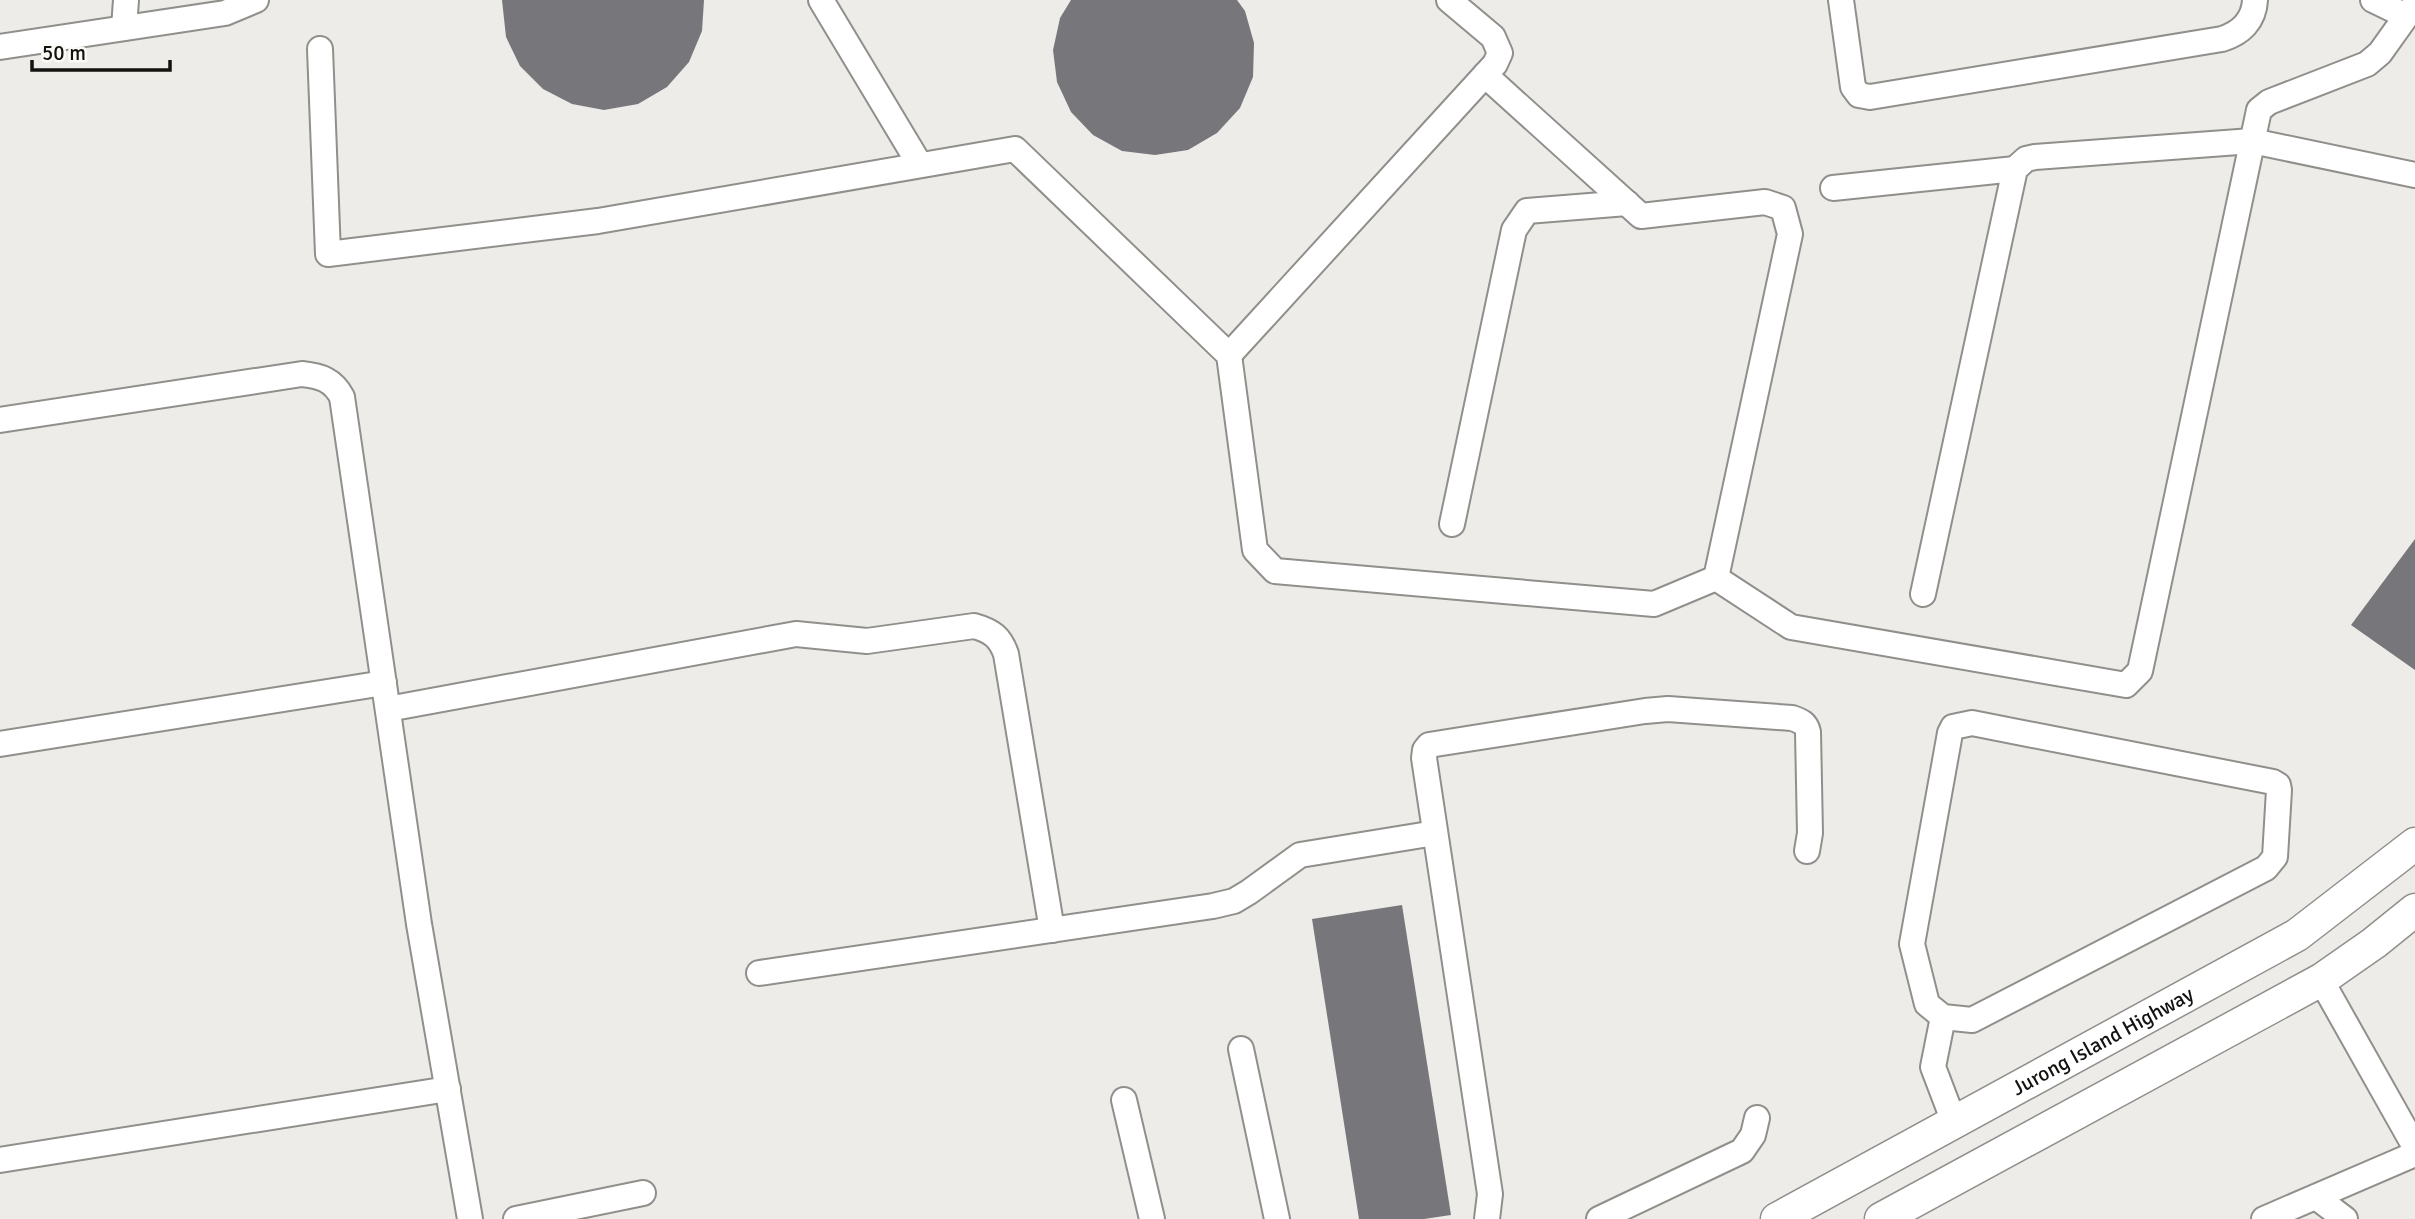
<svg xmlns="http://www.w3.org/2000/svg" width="2415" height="1219" viewBox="0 0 2415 1219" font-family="Signika,sans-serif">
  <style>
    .building { fill: #77777b }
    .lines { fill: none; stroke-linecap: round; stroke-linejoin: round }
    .minor-casing { stroke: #908f8b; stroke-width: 28 }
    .major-casing { stroke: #908f8b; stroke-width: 35 }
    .minor { stroke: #fff; stroke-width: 24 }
    .major { stroke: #fff; stroke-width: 32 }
    .labels { text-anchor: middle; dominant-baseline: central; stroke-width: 5; stroke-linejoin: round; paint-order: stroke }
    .street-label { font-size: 21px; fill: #121210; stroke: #fbfaf5 }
  </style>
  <rect width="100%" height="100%" fill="#eeece8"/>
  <g class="building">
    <path d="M502,0H704L702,31L689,62L667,87L638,104L604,110L572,104L543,89L520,66L506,37Z"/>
    <path d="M1071,0H1237L1245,11L1254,43L1253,77L1240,108L1217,133L1188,150L1155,155L1122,151L1093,135L1071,112L1057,82L1053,50L1060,18Z"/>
    <path d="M2415,539V670L2351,625Z"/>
    <path d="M1402,905L1451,1215L1424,1219H1359L1312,919Z"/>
  </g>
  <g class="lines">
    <g class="minor-casing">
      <g id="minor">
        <path d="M821,0L920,165"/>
        <path d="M1841,0L1853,87L1859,95L1870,97L2222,39C2241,33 2254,21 2255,0"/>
        <path d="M2373,0L2406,16"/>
        <path d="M124,28L126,0"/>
        <path d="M0,47L225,13L256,0"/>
        <path d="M320,49L328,254L598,221L1015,149L1229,355L1255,550L1275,571L1654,604L1716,578"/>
        <path d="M1485,75L1641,216L1765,202L1783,208L1790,234L1716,578"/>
        <path d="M1833,188L2015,169"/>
        <path d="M1229,355L1495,64L1500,53L1493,37L1449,0"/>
        <path d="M0,420L302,374C321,376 333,380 342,397L419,924L470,1219"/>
        <path d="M1452,524L1514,230L1527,211L1627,203"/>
        <path d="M1716,578L1791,627L2126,685L2140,671L2259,110L2269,102L2367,64L2380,53L2415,4"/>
        <path d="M1923,594L2015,169L2026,159L2035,157L2252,141L2415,175"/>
        <path d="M388,709L796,634L867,641L974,626C992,631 1000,637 1006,654L1052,930"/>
        <path d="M1972,723L2273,782L2278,785L2279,790L2275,857L2266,868L1972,1020L1943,1017L1927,1004L1912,944L1950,733L1953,727Z"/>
        <path d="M0,744L384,683"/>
        <path d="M759,973L1213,906L1234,901L1249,892L1300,855L1435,833"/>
        <path d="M2321,980L2415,1147"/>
        <path d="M1943,1017L1933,1067L1954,1122"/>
        <path d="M1241,1049L1277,1219"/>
        <path d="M1124,1100L1152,1219"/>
        <path d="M0,1160L448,1089"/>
        <path d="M2316,1197L2345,1219"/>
        <path d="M516,1219L643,1193"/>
        <path d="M1487,1219L1490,1194L1424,758L1425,750L1429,745L1645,711L1668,709L1792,718C1801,721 1806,723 1808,732L1810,833L1807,851"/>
        <path d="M1599,1219L1742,1151L1753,1135L1757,1118"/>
        <path d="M2264,1219L2415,1154"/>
      </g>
    </g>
    <g class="major-casing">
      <g id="major">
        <path id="s1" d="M1777,1219L2297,935L2415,844"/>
        <path d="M1881,1219L2321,980L2374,943L2415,910"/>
      </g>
    </g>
    <use href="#minor" class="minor"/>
    <use href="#major" class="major"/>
  </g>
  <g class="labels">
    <g class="street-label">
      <text stroke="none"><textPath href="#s1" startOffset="371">Jurong Island Highway</textPath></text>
    </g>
  </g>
  <path d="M32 60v10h138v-10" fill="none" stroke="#121210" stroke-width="3.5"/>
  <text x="42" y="60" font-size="21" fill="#121210" stroke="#fbfaf5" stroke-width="5" paint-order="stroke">50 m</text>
</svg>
